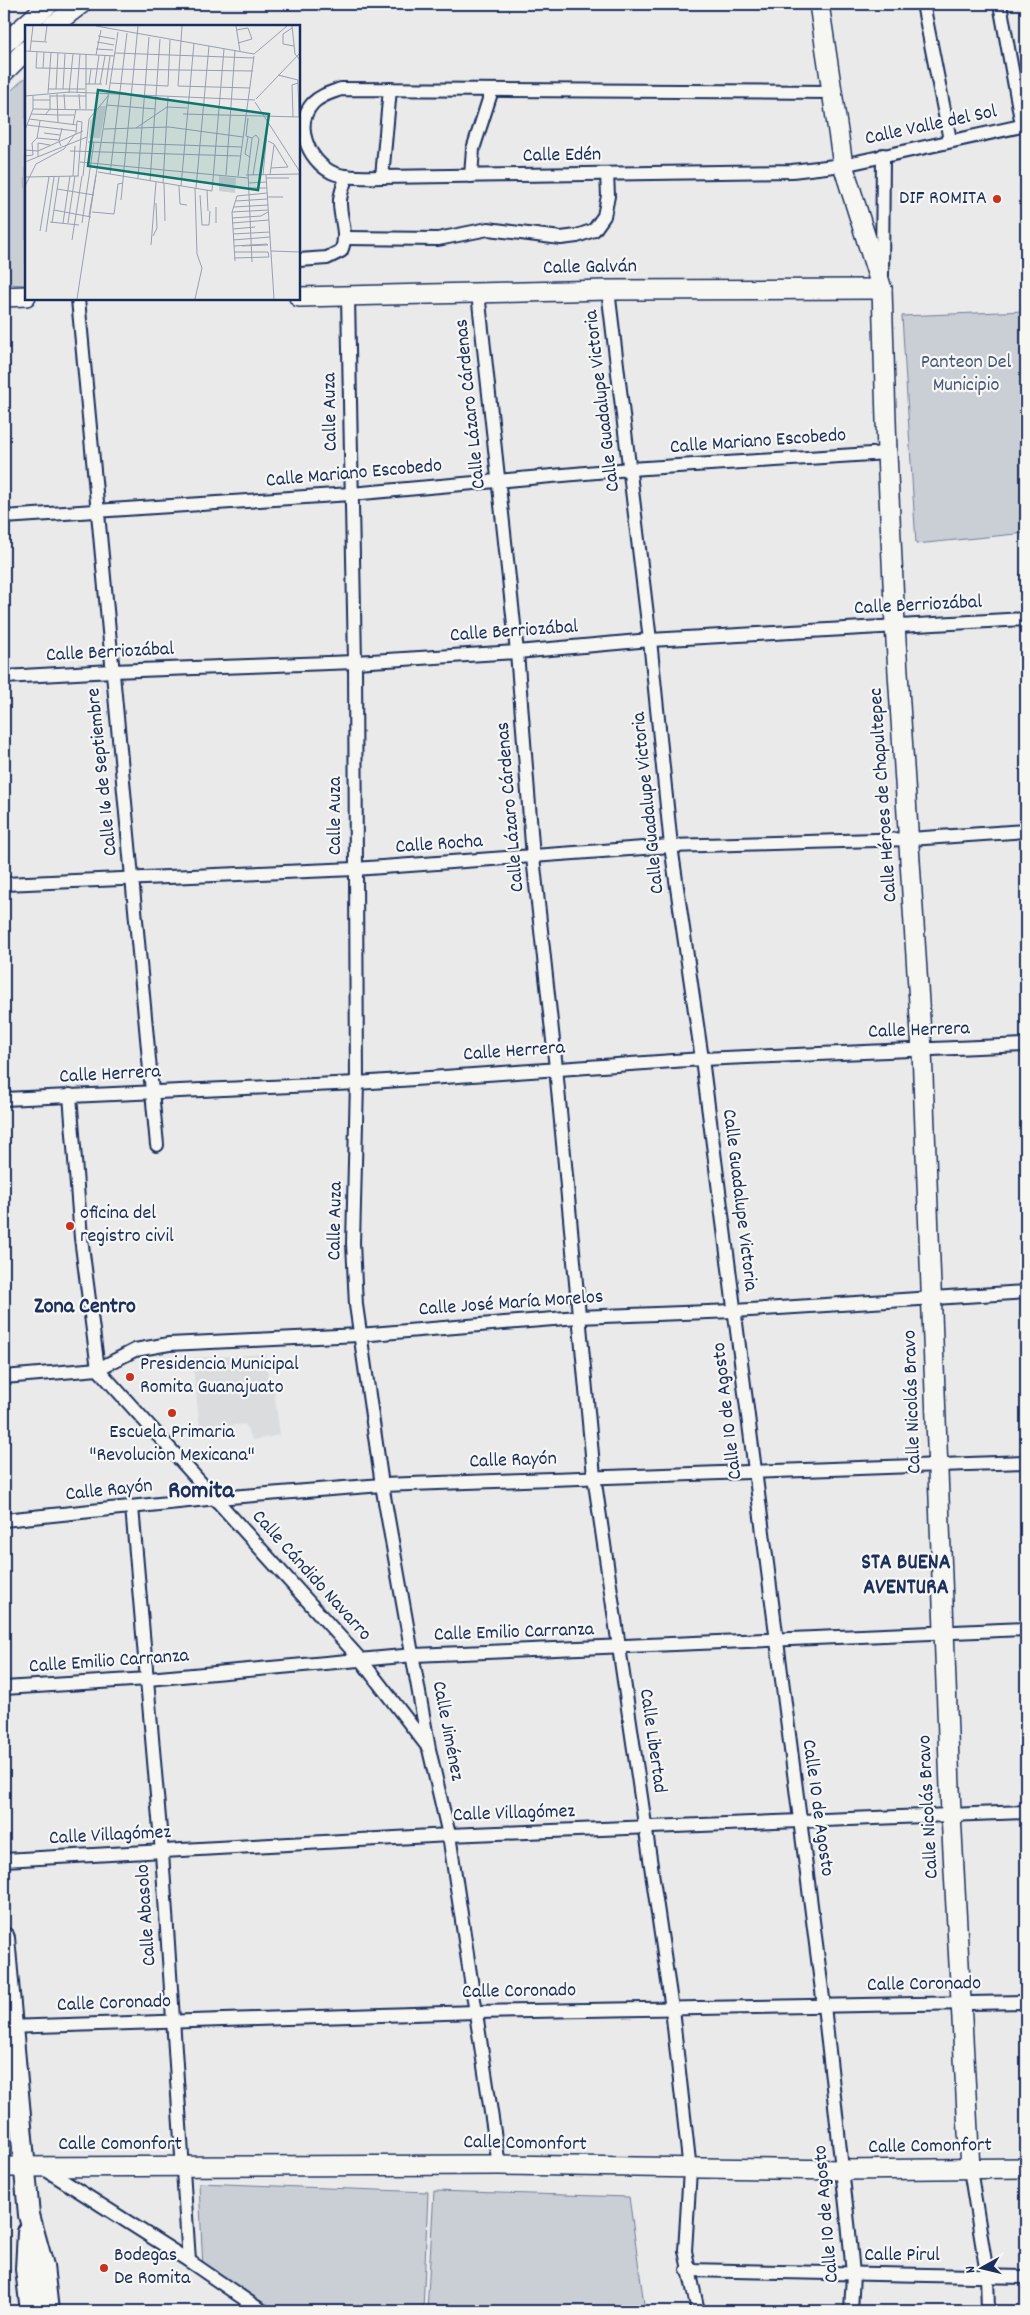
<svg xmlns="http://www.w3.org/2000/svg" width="1030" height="2315" viewBox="0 0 1030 2315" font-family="Dekko,sans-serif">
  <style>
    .built { fill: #dadcde }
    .green { fill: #caced5; stroke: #727e9a }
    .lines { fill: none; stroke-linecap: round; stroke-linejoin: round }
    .street-casing { stroke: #1b2f5e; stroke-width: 16 }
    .secondary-casing { stroke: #1b2f5e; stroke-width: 22 }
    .primary-casing { stroke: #1b2f5e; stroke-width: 24 }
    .street { stroke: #f6f6f2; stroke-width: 12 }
    .secondary { stroke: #f6f6f2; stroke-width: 19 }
    .primary { stroke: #f6f6f2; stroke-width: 20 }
    .poi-dot { fill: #c8321e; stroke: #f6f6f2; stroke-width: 2 }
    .labels { text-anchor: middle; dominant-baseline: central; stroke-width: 4.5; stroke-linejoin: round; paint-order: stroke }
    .street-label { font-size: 20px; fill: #1b2f5e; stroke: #f6f6f2 }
    .poi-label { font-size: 20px; fill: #1b2f5e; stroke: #f6f6f2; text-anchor: start }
    .park-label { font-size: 20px; fill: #47577c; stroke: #f6f6f2 }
    .quarter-label { font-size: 22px; font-weight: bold; fill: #1b2f5e; stroke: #f6f6f2 }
    .district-label { font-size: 25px; font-weight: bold; fill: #1b2f5e; stroke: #f6f6f2 }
    .inset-road { fill: none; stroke: #979fb1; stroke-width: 1 }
    .view { fill: #0f766e; fill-opacity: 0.15; stroke: #0f766e; stroke-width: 2.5 }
    .inset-edge { fill: none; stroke: #1b2f5e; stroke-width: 2.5 }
  </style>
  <rect width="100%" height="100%" fill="#e9eae9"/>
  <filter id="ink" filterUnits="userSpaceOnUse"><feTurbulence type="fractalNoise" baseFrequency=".02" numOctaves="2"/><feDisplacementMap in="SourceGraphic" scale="10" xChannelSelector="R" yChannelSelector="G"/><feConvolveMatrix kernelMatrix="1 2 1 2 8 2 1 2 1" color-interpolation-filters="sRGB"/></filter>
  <g filter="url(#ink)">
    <path class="built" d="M266,1354L269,1389L274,1391L280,1435L253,1440L245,1424L200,1429L192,1358Z"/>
    <g class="green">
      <path d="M26,77V285L4,284V97Z"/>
      <path d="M1026,311V533L916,544L902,316Z"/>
      <path d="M199,2183L428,2192L423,2311H280L203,2270Z"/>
      <path d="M434,2191L629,2197L645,2311H427Z"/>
    </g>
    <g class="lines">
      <g class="street-casing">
        <g id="street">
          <path d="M923,4L950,140"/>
          <path d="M1000,4L1022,125"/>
          <path d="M832,92L341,89C330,93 321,95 313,103C293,124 308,160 331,172C346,179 366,177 382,177L792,171L843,165L1026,125"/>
          <path d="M471,176L473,149L492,90"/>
          <path d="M382,177L390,89"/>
          <path d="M345,238L438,239L488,229L561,238L577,236L594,230L604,216L608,196L607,174"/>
          <path d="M299,260L327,258L341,251C349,234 339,218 340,200C341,191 344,184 347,176"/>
          <path d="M882,275L883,155"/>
          <path d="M608,290L650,640L671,846L702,1059L824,2006L849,2232L853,2274L851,2311"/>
          <path d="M478,293L517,652L533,857L556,1068L594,1476L672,2009L690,2170L685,2251L698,2311"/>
          <path d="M348,297L355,662L357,1083L353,1243L356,1305L382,1485L429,1749L449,1835L499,2165"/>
          <path d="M78,299L157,1145"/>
          <path d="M4,517L351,494L630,469L887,453"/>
          <path d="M4,677L112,671L355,662L517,652L650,640L1026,619"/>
          <path d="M4,884L355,869L671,846L910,839L1026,831"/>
          <path d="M70,1095L81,1238L98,1369"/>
          <path d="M4,1099L357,1083L702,1059L1026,1045"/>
          <path d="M98,1369L361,1660L428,1747"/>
          <path d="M4,1377L98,1369L135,1350L169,1344L359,1335L578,1317L734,1311L1026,1292"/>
          <path d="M132,1507L162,1853L189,2261"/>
          <path d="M4,1520L217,1498L382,1485L1026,1462"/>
          <path d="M4,1688L148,1679L414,1655L1026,1629"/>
          <path d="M4,1860L449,1835L1026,1812"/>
          <path d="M6,2027L476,2012L1026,2002"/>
          <path d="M43,2168L189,2261L262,2311"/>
          <path d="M970,2169L987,2274L988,2311"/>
          <path d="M687,2270L1026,2277"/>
        </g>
      </g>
      <g class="secondary-casing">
        <g id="secondary">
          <path d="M819,4L843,165L882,289L887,453L895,625L922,1050L951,1814L970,2169"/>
          <path d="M52,26L81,4"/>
          <path d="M4,44L49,4"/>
          <path d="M4,72L26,50"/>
          <path d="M4,297L26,296"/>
          <path d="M299,297L608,290L882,289"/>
          <path d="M4,2167L499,2165L843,2170L1026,2168"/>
        </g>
      </g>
      <g class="primary-casing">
        <g id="primary">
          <path d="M4,1938L29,2215L43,2266L48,2311"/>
          <path d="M28,2232L26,2269L31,2311"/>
        </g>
      </g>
      <use href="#street" class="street"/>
      <use href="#secondary" class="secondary"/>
      <use href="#primary" class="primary"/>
    </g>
  </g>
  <g class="poi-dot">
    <circle cx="997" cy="199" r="5"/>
    <circle cx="70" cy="1226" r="5"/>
    <circle cx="130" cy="1377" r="5"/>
    <circle cx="172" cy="1413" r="5"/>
    <circle cx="104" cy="2268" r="5"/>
  </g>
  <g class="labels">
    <g class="street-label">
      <text transform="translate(931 126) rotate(-12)">Calle Valle del Sol</text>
      <text transform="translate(562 156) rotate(-1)">Calle Edén</text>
      <text transform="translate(590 268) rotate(-1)">Calle Galván</text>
      <text transform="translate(603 401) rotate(-97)">Calle Guadalupe Victoria</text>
      <text transform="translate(471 404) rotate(-96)">Calle Lázaro Cárdenas</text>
      <text transform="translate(331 412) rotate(-91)">Calle Auza</text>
      <text transform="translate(758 442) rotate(-4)">Calle Mariano Escobedo</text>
      <text transform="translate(354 474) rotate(-5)">Calle Mariano Escobedo</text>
      <text transform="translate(918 606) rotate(-3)">Calle Berriozábal</text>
      <text transform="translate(514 632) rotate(-4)">Calle Berriozábal</text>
      <text transform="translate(110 653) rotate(-3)">Calle Berriozábal</text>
      <text transform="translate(103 772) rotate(-96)">Calle 16 de Septiembre</text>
      <text transform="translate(884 795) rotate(-94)">Calle Héroes de Chapultepec</text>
      <text transform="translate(649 803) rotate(-96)">Calle Guadalupe Victoria</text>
      <text transform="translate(511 807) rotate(-95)">Calle Lázaro Cárdenas</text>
      <text transform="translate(336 816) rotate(-90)">Calle Auza</text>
      <text transform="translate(439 845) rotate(-4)">Calle Rocha</text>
      <text transform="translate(919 1031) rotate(-2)">Calle Herrera</text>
      <text transform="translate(514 1052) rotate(-4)">Calle Herrera</text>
      <text transform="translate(110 1075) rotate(-3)">Calle Herrera</text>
      <text transform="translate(739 1200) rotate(83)">Calle Guadalupe Victoria</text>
      <text transform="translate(336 1221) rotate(-89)">Calle Auza</text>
      <text transform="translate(511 1304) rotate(-4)">Calle José María Morelos</text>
      <text transform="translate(913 1402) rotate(-92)">Calle Nicolás Bravo</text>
      <text transform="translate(728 1411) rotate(-97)">Calle 10 de Agosto</text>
      <text transform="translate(513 1461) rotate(-2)">Calle Rayón</text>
      <text transform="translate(109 1491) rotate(-6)">Calle Rayón</text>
      <text transform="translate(311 1576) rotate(48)">Calle Cándido Navarro</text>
      <text transform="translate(514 1633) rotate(-2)">Calle Emilio Carranza</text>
      <text transform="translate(109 1662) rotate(-4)">Calle Emilio Carranza</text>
      <text transform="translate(447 1731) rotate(79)">Calle Jiménez</text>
      <text transform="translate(652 1741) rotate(82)">Calle Libertad</text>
      <text transform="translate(929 1807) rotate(-93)">Calle Nicolás Bravo</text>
      <text transform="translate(817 1808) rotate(82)">Calle 10 de Agosto</text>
      <text transform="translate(514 1814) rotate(-2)">Calle Villagómez</text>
      <text transform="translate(110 1836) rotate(-3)">Calle Villagómez</text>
      <text transform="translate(147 1915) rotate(-94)">Calle Abasolo</text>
      <text transform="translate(924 1985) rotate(-1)">Calle Coronado</text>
      <text transform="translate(519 1992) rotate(-1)">Calle Coronado</text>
      <text transform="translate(114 2004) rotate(-2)">Calle Coronado</text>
      <text transform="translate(525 2144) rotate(1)">Calle Comonfort</text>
      <text x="120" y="2145">Calle Comonfort</text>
      <text transform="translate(930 2147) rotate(-1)">Calle Comonfort</text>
      <text transform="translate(827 2214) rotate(-95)">Calle 10 de Agosto</text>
      <text x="902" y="2256">Calle Pirul</text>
    </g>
    <g class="poi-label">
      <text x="987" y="199" text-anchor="end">DIF ROMITA</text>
      <text x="80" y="1214">oficina del<tspan x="80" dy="23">registro civil</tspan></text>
      <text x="140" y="1365">Presidencia Municipal<tspan x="140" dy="23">Romita Guanajuato</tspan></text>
      <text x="172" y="1433" text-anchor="middle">Escuela Primaria<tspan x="172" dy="23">"Revolucion Mexicana"</tspan></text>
      <text x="114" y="2256">Bodegas<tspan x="114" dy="23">De Romita</tspan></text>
    </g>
    <g class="park-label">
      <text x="966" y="363">Panteon Del<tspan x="966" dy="23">Municipio</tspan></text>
    </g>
    <g class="quarter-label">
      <text x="85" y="1307">Zona Centro</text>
      <text x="906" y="1563">STA BUENA<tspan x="906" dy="25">AVENTURA</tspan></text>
    </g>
    <g class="district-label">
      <text x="201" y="1492">Romita</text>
    </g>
  </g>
  <g transform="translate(25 25)">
    <rect width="275" height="275" fill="#e9eae9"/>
    <path d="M75,81H81L75,113H64L65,96ZM194,151L211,153L210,168L194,166Z" fill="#caced5"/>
    <path class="inset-road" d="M71,1L229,29M157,1L153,61L225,63M211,1L215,26M267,1L270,29L275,35M267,3L258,9V19L269,21M211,5L223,3L227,14L213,18M73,11L90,14M6,16L22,17M20,16L22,1M72,17L89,20M71,24L88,25M0,26L90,31M5,26L8,1M12,27L11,43L228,46M90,28L229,33M229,29L262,1M61,30V84M71,30L76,5M18,43L19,27M253,50L273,55V58M85,58L143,61L145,15M273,58L274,92M60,59H77M64,59L66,44M70,59L74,30M75,59L80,31M81,60L85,31M23,64H60M31,64L33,28M38,64L40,29M23,68L26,28M44,68L48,29M52,68L55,29M32,69L33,97M39,69L40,84M54,69L55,84M0,71L45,67L230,75M25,71H61M231,74L275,28M8,75H25M230,77L275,147M81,80L131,84M142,82L162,83M8,84L70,85M6,89L33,90M158,89L275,92M20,90L25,84V70M33,90H49M268,92L267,60L273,58M223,93L221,111L227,113M4,94L52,100M2,100L51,106M48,100L51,84M111,103L142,82M79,104L144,102L218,112M0,105L8,84V71M19,108L35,110M51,109L52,96L57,97L53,151M223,112L220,129L225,132M12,113L34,115M243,116L249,119L263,142L246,143M63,117L217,122M36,121L34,116L37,103M0,125L13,126L58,106M45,126L216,131M0,131L8,130L7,118L12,113L15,96M13,132V118L25,120M0,137L62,112M55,137L223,153M73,147L187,166L199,24M85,149L102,8M201,150L210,25M221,150L275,149M238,150L243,96M241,150L249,274M245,150L249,120M48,151L50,121M58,151L64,94L83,71M213,151L229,31M0,152L54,151M113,153L124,12M241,153H264M125,156L135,14M138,158L143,72M139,158L140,196M224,158L241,157M0,161L11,139L39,124L50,109M154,161L155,179L162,180M156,161L169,18M171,163L184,21M224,163H242M32,164L69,170M182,165L183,186M175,170L177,200H184L185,186M212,171L242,168M242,172H258M96,175L113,1M211,176L242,174M191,182V198M209,182L243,180M29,185L66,192M67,187L89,189L93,159L98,158M207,187L243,185M64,191L71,150M207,193L236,191L243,187M25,197L54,200M27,198L34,152M38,198L45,151M43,198L50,151M57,198L69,117M207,198L244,195M208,204L230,202M15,206L24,152M21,207L29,152M208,209L245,207M128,211L132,203L131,178M47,215L57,151M208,215L245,212M126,220L131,157M209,221L242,219L243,220L217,221M246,226L275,227M209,227H243L244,232L209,233M210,236L207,187L212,171M227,237L223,147L227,113L231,110L234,114L228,150M52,274L93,7M170,274L177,243L172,229L170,163"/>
    <path class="view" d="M73,65L244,89L233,165L63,141Z"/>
    <rect width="275" height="275" class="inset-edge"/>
  </g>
  <rect width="1030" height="2315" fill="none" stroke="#f6f6f2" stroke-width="20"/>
  <rect x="10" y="10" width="1010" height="2295" fill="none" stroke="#1b2f5e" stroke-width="2" filter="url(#ink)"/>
  <g transform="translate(982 2268) rotate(262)" stroke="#f6f6f2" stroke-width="4" paint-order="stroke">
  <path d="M0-4L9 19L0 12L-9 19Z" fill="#1b2f5e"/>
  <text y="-8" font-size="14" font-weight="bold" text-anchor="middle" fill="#1b2f5e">N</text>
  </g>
</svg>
